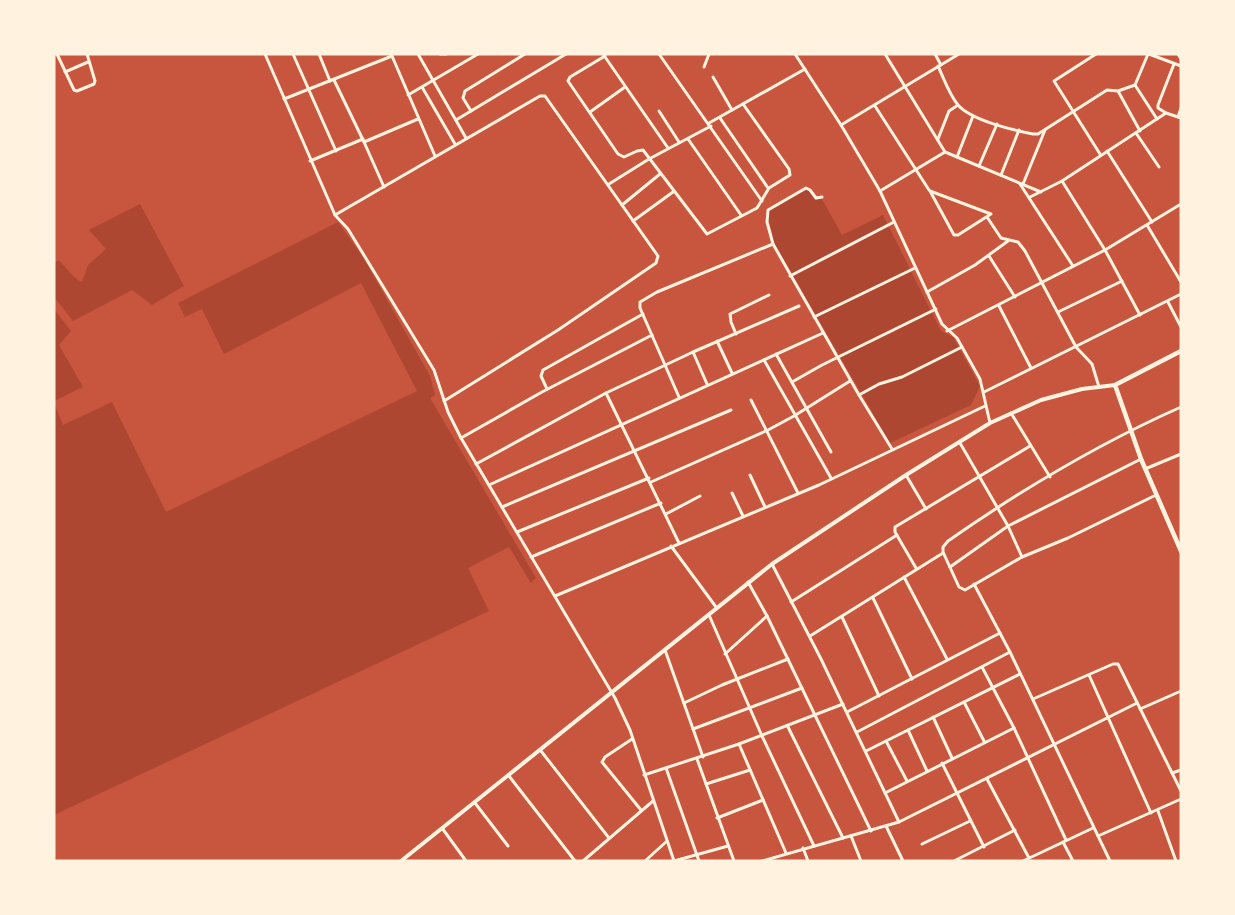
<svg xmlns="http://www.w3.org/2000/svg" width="1235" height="915" viewBox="0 0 1235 915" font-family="'Fira Sans Condensed',sans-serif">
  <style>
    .green { fill: #ae4732 }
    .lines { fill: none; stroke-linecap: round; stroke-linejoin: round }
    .minor { stroke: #fff3e0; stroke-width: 3 }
    .tertiary { stroke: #fff3e0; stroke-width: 4 }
    .secondary { stroke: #fff3e0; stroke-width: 4.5 }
  </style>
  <rect width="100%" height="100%" fill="#c8553d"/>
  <g class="green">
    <path d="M808,189L815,200L822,199L842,235L883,215L941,331L953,337L980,386L971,405L890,443L774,243L767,212Z"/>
    <path d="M140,204L184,286L152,305L132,290L73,321L54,297V264L58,260C67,267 72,278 82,282L88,265L106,249L89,230Z"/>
    <path d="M338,222L363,257L430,376L435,395L430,398L536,578L531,583L509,547L468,568L489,611L54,815V403L63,425L112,402L166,512L417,391L361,283L224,354L202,309L185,317L178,303Z"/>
    <path d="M54,309L71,331L59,345L83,387L54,401Z"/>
  </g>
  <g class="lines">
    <g class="minor">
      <path d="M57,54L74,90L77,91L94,84L95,81L87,54"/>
      <path d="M265,54L335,215L348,229L434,370L448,412L461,438L615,698L630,730L674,861"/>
      <path d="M293,54L336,151"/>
      <path d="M319,54L330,81"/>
      <path d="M418,54L466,138"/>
      <path d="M440,54H446"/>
      <path d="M603,54L668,148"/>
      <path d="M659,54L762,201"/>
      <path d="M795,54L841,125L880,191L942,324L957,338L980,379L990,423"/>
      <path d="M885,54L945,152L1041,192"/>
      <path d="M935,54L941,65"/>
      <path d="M1096,54L1054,81L1100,154"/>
      <path d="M1148,54L1135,85L1157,119"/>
      <path d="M1149,54L1181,66"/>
      <path d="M1178,54L1181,59"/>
      <path d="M392,56L435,156"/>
      <path d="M605,56L570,77L568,81L618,154L624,157L637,151L643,150L707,234L757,208L769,188L790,175L789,169L743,104"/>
      <path d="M938,66C944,79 949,94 958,105C971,120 1012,130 1033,134H1038L1107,90L1118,91L1135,85"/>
      <path d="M704,67L709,54"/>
      <path d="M65,72L88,62"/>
      <path d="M713,77L732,110"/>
      <path d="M334,80L364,142L384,187"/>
      <path d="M422,87L455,144"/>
      <path d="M1118,91L1140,131"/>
      <path d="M408,95L478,54"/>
      <path d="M284,99L392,56"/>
      <path d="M875,106L929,190"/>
      <path d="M471,111L463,98L465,91L525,54"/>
      <path d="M659,111L679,142"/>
      <path d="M590,112L625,87"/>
      <path d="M1166,113L1158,108V105L1174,64"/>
      <path d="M1178,117L1181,108"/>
      <path d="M720,118L768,188"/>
      <path d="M456,120L566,54"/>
      <path d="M709,123L805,69"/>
      <path d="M841,125L959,54"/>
      <path d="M1136,133L1159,167"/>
      <path d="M688,139L741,215"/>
      <path d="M938,139L949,111L958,105"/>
      <path d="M364,142L418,119"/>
      <path d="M1107,151L1152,222"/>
      <path d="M957,157L973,116"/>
      <path d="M310,161L363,139"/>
      <path d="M979,166L997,124"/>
      <path d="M1001,175L1019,130"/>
      <path d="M1062,181L1105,250L1140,315"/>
      <path d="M609,184L649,159L711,126"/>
      <path d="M1020,184L1073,266"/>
      <path d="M1023,184L1045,130"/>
      <path d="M880,191L945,152"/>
      <path d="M930,191L991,214L958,235H954Z"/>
      <path d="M822,197L816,198L810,190L806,188L768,210L767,222L773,244L859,395L879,384L902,377L962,347"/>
      <path d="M1030,197L1062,181L1166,113L1181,118"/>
      <path d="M622,205L660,174"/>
      <path d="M335,215L540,96H545L658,256L656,263L558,330L444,401"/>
      <path d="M987,217L1001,238L1018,242L1025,251L1076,347L1092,364L1099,387"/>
      <path d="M633,221L673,192"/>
      <path d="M1147,225L1181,282"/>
      <path d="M989,256L1015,297"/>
      <path d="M790,276L894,222"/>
      <path d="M927,292L975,265L1008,241"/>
      <path d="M1168,302L1181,327"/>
      <path d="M999,306L1031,368"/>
      <path d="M1058,312L1122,281"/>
      <path d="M814,317L915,268"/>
      <path d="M947,331L1105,250L1181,204"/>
      <path d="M736,334L731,322L730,314L769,295"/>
      <path d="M717,341L732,373"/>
      <path d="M693,352L707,384"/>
      <path d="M776,354L831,452"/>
      <path d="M764,360L831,478"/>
      <path d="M792,382L822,365L936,309"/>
      <path d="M547,389L541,376L543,370L643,314"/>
      <path d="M984,392L1181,294"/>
      <path d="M606,393L679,543"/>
      <path d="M859,395L892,449"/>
      <path d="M679,397L640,308V302L657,292L773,244"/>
      <path d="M751,400L798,493"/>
      <path d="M1011,413L1050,477"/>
      <path d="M461,438L542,392L652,335"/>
      <path d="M960,443L1008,526L1022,557"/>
      <path d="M476,464L606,393L693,352L799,306"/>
      <path d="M1145,469L1181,454"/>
      <path d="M750,475L765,507"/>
      <path d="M906,475L926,509"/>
      <path d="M651,482L768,430L794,416L850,381"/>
      <path d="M489,485L823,333"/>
      <path d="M732,493L743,516"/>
      <path d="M1156,495L1068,538L1022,557L965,590L959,587L943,552V547L948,541C1021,490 1100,443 1181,407"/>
      <path d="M502,507L731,410"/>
      <path d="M666,514L700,496"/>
      <path d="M517,532L649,478"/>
      <path d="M671,546L716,607"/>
      <path d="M531,557L661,503"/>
      <path d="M772,564L821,659L899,822"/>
      <path d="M950,567L1008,526L1141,459"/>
      <path d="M916,568L895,532V527L1030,446"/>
      <path d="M904,577L947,659"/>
      <path d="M748,582L767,616L871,831"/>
      <path d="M974,584L1010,652L1110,861"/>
      <path d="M555,596L819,485L985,406"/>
      <path d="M873,598L912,679"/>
      <path d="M791,602L897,535"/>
      <path d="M709,615L762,736L814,846"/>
      <path d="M842,617L879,696"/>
      <path d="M810,636L943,553"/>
      <path d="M665,650L703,757"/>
      <path d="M725,654L767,616"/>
      <path d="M982,667L1014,728L1066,840"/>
      <path d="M1089,675L1151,813"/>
      <path d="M1033,699L1113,664H1118L1181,791"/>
      <path d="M964,702L984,741"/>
      <path d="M684,703L722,685L788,659"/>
      <path d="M1140,709L1181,691"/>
      <path d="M847,712L1000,633"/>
      <path d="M933,717L952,758"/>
      <path d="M788,727L843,838"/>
      <path d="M693,729L802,688"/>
      <path d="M908,730L927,771"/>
      <path d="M857,732L1010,652"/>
      <path d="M632,739L605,757L602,762L641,810"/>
      <path d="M886,741L907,781"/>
      <path d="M739,744L786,853"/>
      <path d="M541,751L609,838"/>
      <path d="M866,751L1020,674"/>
      <path d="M697,759L734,861"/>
      <path d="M942,763L984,847"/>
      <path d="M666,768L699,861"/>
      <path d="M1172,773L1181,770"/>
      <path d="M644,775L739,744L843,704"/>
      <path d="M509,776L575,861"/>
      <path d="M987,779L1029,858"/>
      <path d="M706,784L750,770"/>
      <path d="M885,793L1014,728"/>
      <path d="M475,803L508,846"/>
      <path d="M1158,811L1176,861"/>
      <path d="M717,818L763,800"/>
      <path d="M886,826L903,861"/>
      <path d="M442,828L466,861"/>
      <path d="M851,836L861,861"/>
      <path d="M1098,836L1181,799"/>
      <path d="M1063,842L1073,861"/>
      <path d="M922,844L970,821"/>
      <path d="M803,848L808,861"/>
      <path d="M583,861L653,801"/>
      <path d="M645,861L667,841"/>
      <path d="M674,861L728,846"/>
      <path d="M762,861L899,822L1137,703"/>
      <path d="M954,861L1015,830"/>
      <path d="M1023,861L1093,828"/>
    </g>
    <path class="tertiary" d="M401,861L772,564L906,475L990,423L1041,400L1082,389L1115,385"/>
    <path class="secondary" d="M1181,351L1115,385L1141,459L1181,551"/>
  </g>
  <rect width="1235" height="915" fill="none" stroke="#fff3e0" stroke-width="111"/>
</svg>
